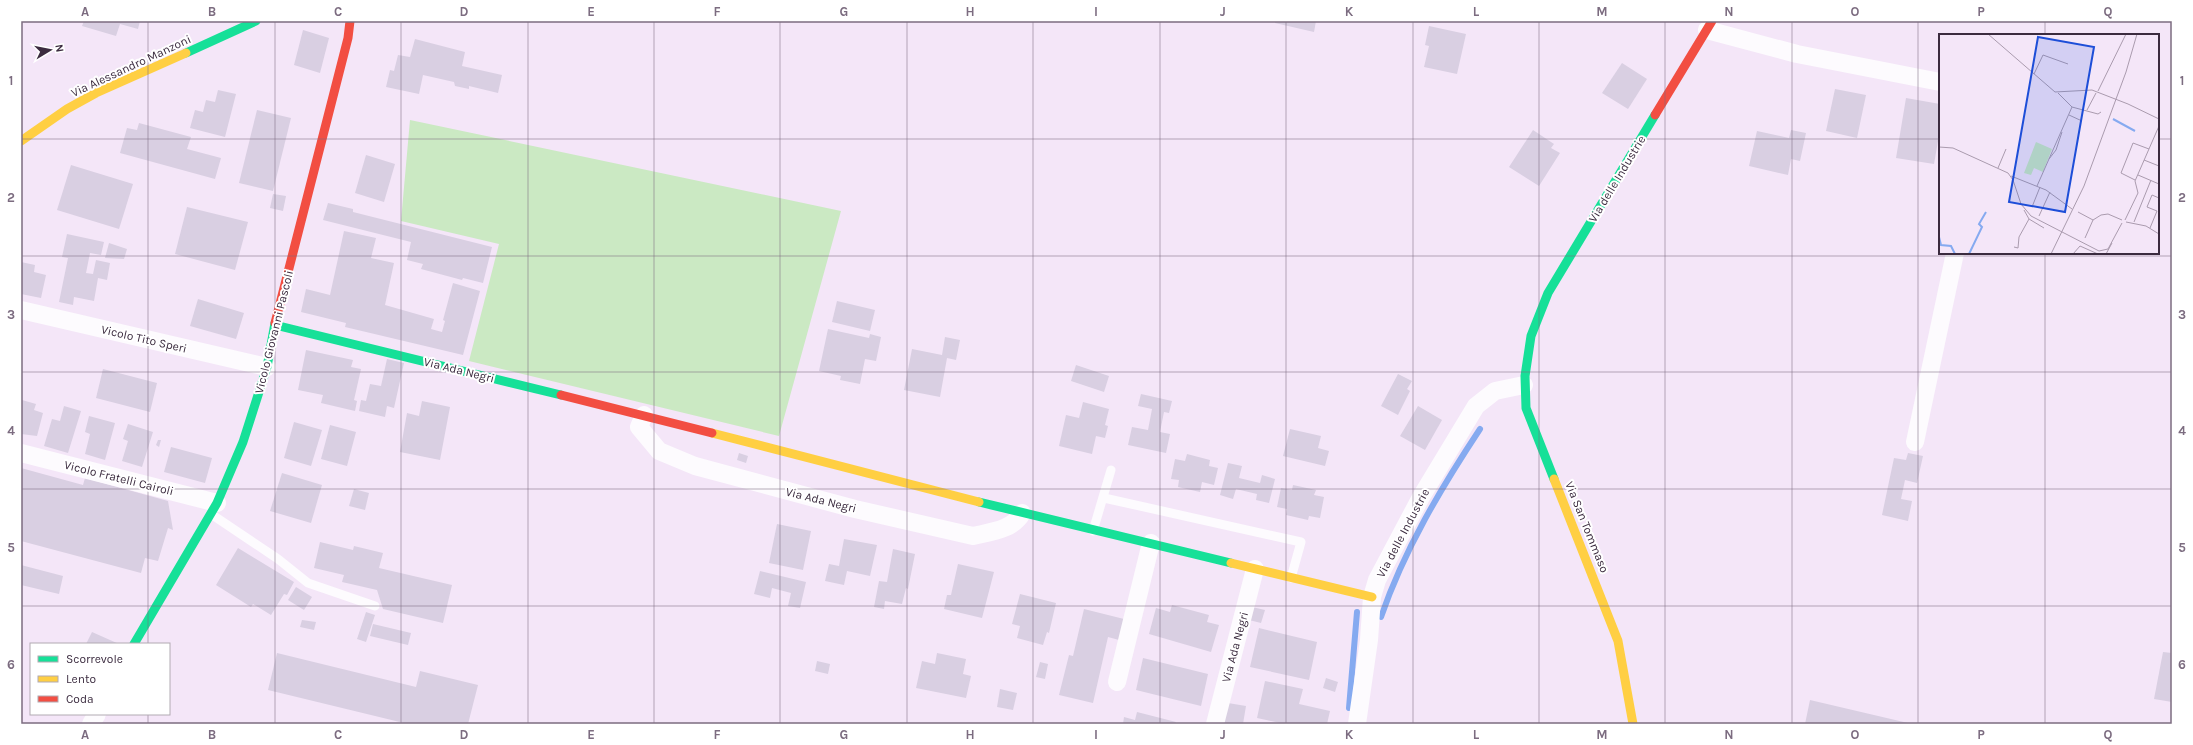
<svg xmlns="http://www.w3.org/2000/svg" width="2193" height="745" viewBox="0 0 2193 745" font-family="Karla,sans-serif">
  <style>
    .green { fill: #cbe9c3 }
    .lines { fill: none; stroke-linecap: round; stroke-linejoin: round }
    .stream { stroke: #85aaf0; stroke-width: 6 }
    .building { fill: #d9cfe2 }
    .lane { stroke: #fdfbfe; stroke-width: 9 }
    .street { stroke: #fdfbfe; stroke-width: 18 }
    .fast { stroke: #16e098; stroke-width: 9 }
    .slow { stroke: #ffcf43; stroke-width: 9 }
    .jam { stroke: #f24e42; stroke-width: 9 }
    .grid { fill: none; stroke: #7c6c80; stroke-width: 1; stroke-opacity: 0.55 }
    .labels { text-anchor: middle; dominant-baseline: central; stroke-width: 4; stroke-linejoin: round; paint-order: stroke }
    .street-label { font-size: 12px; fill: #3b2b3f; stroke: #fff }
    .inset-river { fill: none; stroke: #85aaf0; stroke-width: 2 }
    .inset-road { fill: none; stroke: #aa9bae; stroke-width: 1 }
    .view { fill: #1d4ed8; fill-opacity: 0.15; stroke: #1d4ed8; stroke-width: 2 }
    .inset-edge { fill: none; stroke: #3b2b3f; stroke-width: 2 }
    .neatline { fill: none; stroke: #7c6c80; stroke-width: 1.5 }
    .grid-label { font-size: 13px; text-anchor: middle; font-weight: bold; fill: #7c6c80 }
  </style>
  <rect width="100%" height="100%" fill="#f4e6f8"/>
  <path class="green" d="M410,120L841,211L779,436L469,361L499,244L401,221Z"/>
  <g class="lines">
    <g class="stream">
      <path d="M1381,617C1404,550 1441,488 1480,429"/>
      <path d="M1349,708L1357,612"/>
    </g>
  </g>
  <g class="building">
    <path d="M84,21H140L138,29L120,24L116,36L82,26Z"/>
    <path d="M1275,21H1316L1314,32L1275,23Z"/>
    <path d="M1429,26L1466,34L1457,74L1424,67L1429,46L1425,45Z"/>
    <path d="M303,30L329,38L320,73L294,65Z"/>
    <path d="M415,39L465,52L462,66L502,75L498,93L469,86V89L455,86L454,82L423,75L419,94L386,87L390,70L394,71L398,55L410,57Z"/>
    <path d="M1622,63L1647,79L1628,109L1602,93Z"/>
    <path d="M1835,89L1866,95L1857,138L1826,131Z"/>
    <path d="M218,90L236,94L225,137L190,128L195,110L203,112L206,100L215,102Z"/>
    <path d="M1906,98L1940,104V130L1934,164L1896,158Z"/>
    <path d="M257,110L291,118L273,191L239,183Z"/>
    <path d="M139,123L191,137L187,149L221,158L215,179L120,153L127,128L137,130Z"/>
    <path d="M1533,130L1554,144L1551,148L1560,153L1539,186L1509,167Z"/>
    <path d="M1791,130L1806,133L1800,161L1791,159L1788,175L1749,166L1757,131L1789,138Z"/>
    <path d="M366,155L395,164L384,202L355,193Z"/>
    <path d="M71,165L133,184L119,229L57,210Z"/>
    <path d="M273,194L286,196L283,211L270,208Z"/>
    <path d="M328,203L353,209V212L492,247L483,283L463,278L462,280L421,269L423,264L407,260L411,242L323,220Z"/>
    <path d="M187,207L248,222L235,270L175,254Z"/>
    <path d="M344,231L376,238L371,258L394,263L385,305L434,319L431,329L442,332L445,321L443,320L453,283L480,291L463,355L345,327L346,323L301,312L306,289L330,295Z"/>
    <path d="M67,234L104,242L101,255L90,253L86,273L93,274L96,260L110,263L107,280L98,278L94,301L74,297L73,305L59,302L68,258L62,257Z"/>
    <path d="M109,243L127,249L124,259L105,258Z"/>
    <path d="M21,262L35,265L34,272L46,275L41,298L21,294Z"/>
    <path d="M198,299L244,313L236,339L190,326Z"/>
    <path d="M837,301L875,310L870,331L832,322Z"/>
    <path d="M828,329L869,338L870,334L881,337L876,361L865,359L860,384L840,380L841,376L819,371Z"/>
    <path d="M945,337L960,340L956,360L947,358L940,397L904,390L912,349L942,355Z"/>
    <path d="M306,350L353,360L351,367L361,369L354,400L357,401L355,411L321,403L323,395L298,390Z"/>
    <path d="M387,359L404,363L394,408L387,406L385,417L359,411L361,400L366,401L370,384L381,386Z"/>
    <path d="M1076,365L1109,376L1104,392L1071,381Z"/>
    <path d="M103,369L157,383L150,412L96,398Z"/>
    <path d="M1398,374L1412,381L1407,389L1410,391L1398,415L1381,406Z"/>
    <path d="M1141,394L1172,401L1169,413L1164,412L1160,432L1170,434L1166,453L1128,445L1132,427L1148,430L1152,409L1138,406Z"/>
    <path d="M22,400L36,404L34,410L43,413L37,436L21,434Z"/>
    <path d="M422,401L450,407L440,460L400,452L407,413L419,416Z"/>
    <path d="M1083,402L1109,409L1105,425L1108,426L1105,438L1096,436L1092,454L1059,446L1066,415L1079,418Z"/>
    <path d="M64,406L81,411L68,453L44,446L52,419L60,421Z"/>
    <path d="M1418,406L1442,420L1425,450L1400,436Z"/>
    <path d="M89,416L115,423L105,460L85,454L90,434L85,432Z"/>
    <path d="M294,422L322,430L311,466L284,458Z"/>
    <path d="M128,424L153,432L142,467L122,461L128,441L123,439Z"/>
    <path d="M330,425L356,432L347,466L321,459Z"/>
    <path d="M1290,429L1321,436L1318,448L1329,451L1325,466L1283,456Z"/>
    <path d="M158,440H161L159,447L156,445Z"/>
    <path d="M171,447L212,458L205,483L164,472Z"/>
    <path d="M739,453L748,456L746,463L737,460Z"/>
    <path d="M1908,453L1923,456L1917,483L1905,480L1901,499L1912,501L1908,521L1882,515L1894,458L1906,460Z"/>
    <path d="M1187,454L1210,460L1209,466L1218,468L1214,485L1202,482L1200,492L1178,487L1179,480L1171,479L1175,459L1185,461Z"/>
    <path d="M1228,463L1242,466L1239,478L1260,483L1262,475L1275,479L1269,503L1256,500L1257,494L1236,489L1233,499L1220,495Z"/>
    <path d="M21,468L83,485L85,478L168,501L173,530L168,528L158,561L145,558L141,573L21,541Z"/>
    <path d="M282,473L322,485L311,523L270,511Z"/>
    <path d="M1293,485L1316,490L1314,495L1324,497L1320,518L1309,516L1308,520L1286,515L1287,509L1277,507L1281,488L1292,490Z"/>
    <path d="M354,489L369,493L365,510L349,506Z"/>
    <path d="M777,524L811,531L803,570L769,563Z"/>
    <path d="M844,539L877,545L870,576L847,571L844,585L825,581L829,564L839,566Z"/>
    <path d="M320,542L353,550L354,546L383,553L379,568L452,585L443,623L383,609L377,590L342,582L344,575L314,568Z"/>
    <path d="M238,548L294,582L287,595L284,594L271,615L253,604L251,607L216,585Z"/>
    <path d="M893,549L915,554L908,589L906,588L902,604L885,601L884,609L874,607L879,581L887,582Z"/>
    <path d="M958,564L994,572L982,618L944,609L947,595H951Z"/>
    <path d="M21,565L63,576L59,594L21,585Z"/>
    <path d="M760,571L806,582L800,608L788,606L791,593L772,588L770,598L754,594Z"/>
    <path d="M296,587L312,597L304,610L288,600Z"/>
    <path d="M1020,594L1056,603L1049,633L1047,632L1043,645L1017,638L1020,626L1012,624Z"/>
    <path d="M1172,605L1209,615L1207,622L1219,625L1211,652L1149,634L1156,608L1170,612Z"/>
    <path d="M1252,607L1265,610L1261,623L1249,620Z"/>
    <path d="M1084,609L1124,619L1119,640L1108,637L1093,703L1059,695L1069,655L1073,656Z"/>
    <path d="M366,612L375,615L366,642L357,639Z"/>
    <path d="M302,620L316,622L314,630L300,627Z"/>
    <path d="M373,624L411,633L408,645L370,636Z"/>
    <path d="M1259,628L1317,642L1309,680L1250,667Z"/>
    <path d="M92,632L119,644H86Z"/>
    <path d="M2163,652L2172,653V702L2154,699Z"/>
    <path d="M277,653L416,687L420,671L478,685L468,724H408L268,690Z"/>
    <path d="M937,653L966,659L963,674L971,676L966,698L916,688L922,661L935,664Z"/>
    <path d="M1143,658L1208,674L1201,706L1136,690Z"/>
    <path d="M817,661L830,664L828,674L815,671Z"/>
    <path d="M1040,662L1048,664L1045,679L1036,677Z"/>
    <path d="M1326,678L1338,682L1335,692L1323,688Z"/>
    <path d="M1265,681L1303,689L1299,704L1330,711L1327,724H1285L1257,718Z"/>
    <path d="M1000,689L1017,693L1013,710L997,707Z"/>
    <path d="M1810,700L1908,723V724H1805Z"/>
    <path d="M1228,703L1246,706L1243,724H1224Z"/>
    <path d="M1137,712L1176,722L1175,724H1123L1124,717L1135,720Z"/>
  </g>
  <g class="lines">
    <g class="lane">
      <path d="M1104,498L1301,542L1291,578"/>
      <path d="M211,514L278,559L308,583L375,606"/>
      <path d="M1093,531L1111,470"/>
    </g>
    <g class="street">
      <path d="M1707,30L1797,54L1940,82"/>
      <path d="M21,310L267,367"/>
      <path d="M644,415L639,427L659,451L695,466L855,509L973,536C990,532 1013,530 1022,513"/>
      <path d="M1915,442L1955,253"/>
      <path d="M21,453L217,503"/>
      <path d="M1117,682L1151,543"/>
      <path d="M91,724L97,714"/>
      <path d="M1215,724L1255,569"/>
      <path d="M1357,724L1369,640L1372,597L1377,580L1421,497L1476,406L1495,391L1524,385"/>
    </g>
    <g class="fast">
      <path d="M186,53L256,21"/>
      <path d="M275,325L561,395"/>
      <path d="M1554,479L1526,408L1525,376L1531,336L1548,293L1655,115"/>
      <path d="M979,502L1231,563"/>
      <path d="M134,644L217,503L243,442L267,367L275,323"/>
    </g>
    <g class="slow">
      <path d="M21,141L67,109L96,93L186,53"/>
      <path d="M712,433L979,502"/>
      <path d="M1554,479L1618,641L1633,724"/>
      <path d="M1231,563L1372,597"/>
    </g>
    <g class="jam">
      <path d="M1655,115L1712,21"/>
      <path d="M275,323L348,38L350,21"/>
      <path d="M561,395L712,433"/>
    </g>
  </g>
  <path class="grid" d="M148,21V644M275,21V724M401,21V724M528,21V724M654,21V724M780,21V724M907,21V724M1033,21V724M1160,21V724M1286,21V724M1413,21V724M1539,21V724M1665,21V724M1792,21V724M1918,21V724M2045,21V35M21,139H1940M2158,139H2172M2045,253V724M21,256H2172M21,372H2172M21,489H2172M21,606H2172M148,714V724"/>
  <g class="labels">
    <g class="street-label">
      <text transform="translate(131 66) rotate(-25)">Via Alessandro Manzoni</text>
      <text transform="translate(1617 179) rotate(-59)">Via delle Industrie</text>
      <text transform="translate(274 332) rotate(-76)">Vicolo Giovanni Pascoli</text>
      <text transform="translate(144 339) rotate(13)">Vicolo Tito Speri</text>
      <text transform="translate(459 370) rotate(14)">Via Ada Negri</text>
      <text transform="translate(119 478) rotate(14)">Vicolo Fratelli Cairoli</text>
      <text transform="translate(821 500) rotate(14)">Via Ada Negri</text>
      <text transform="translate(1587 527) rotate(68)">Via San Tommaso</text>
      <text transform="translate(1403 533) rotate(-62)">Via delle Industrie</text>
      <text transform="translate(1235 647) rotate(-75)">Via Ada Negri</text>
    </g>
  </g>
  <g transform="translate(1939 34)">
    <rect width="220" height="220" fill="#f4e6f8"/>
    <path d="M97,108L113,115L104,138L95,134L92,141L85,139Z" fill="#cbe9c3"/>
    <path class="inset-river" d="M174,85L196,97M0,203L2,211L12,212L16,220M30,220L43,193L40,190L47,178"/>
    <path class="inset-road" d="M49,0L116,58L153,56L189,70L220,85M95,40L104,21L129,30M159,57L187,0M119,59L133,73L159,80L162,78M148,76L157,59M130,81L143,87M0,113L14,114L69,139L74,146L82,170L92,182L160,217L169,215L183,189M110,125L117,116L123,98M205,126L220,132M59,134L67,115M199,141L220,150M72,142L107,156L133,175M196,146L182,139L194,109L210,115M98,152L133,73M93,173L101,153M85,176L90,185L105,194M139,178L154,186M100,182L111,158M186,186L199,159L196,147L220,92M187,188L207,192L220,200M195,188L212,146M211,194L218,177L208,173L213,161L220,164M146,204L154,186L162,181L169,180L183,186M75,213L79,214L80,203L90,185M112,220L145,152L187,38L198,0M134,220L141,212L159,220M167,220L173,209"/>
    <path class="view" d="M99,3L155,13L126,178L70,168Z"/>
    <rect width="220" height="220" class="inset-edge"/>
  </g>
  <rect width="2193" height="745" fill="none" stroke="#ffffff" stroke-width="44"/>
  <rect x="30" y="643" width="140" height="72" fill="#ffffff" stroke="#b1aab2"/>
  <rect x="38" y="656" width="20" height="6" fill="#16e098" stroke="#b1aab2"/>
  <text x="66" y="663" font-size="12" fill="#3b2b3f">Scorrevole</text>
  <rect x="38" y="676" width="20" height="6" fill="#ffcf43" stroke="#b1aab2"/>
  <text x="66" y="683" font-size="12" fill="#3b2b3f">Lento</text>
  <rect x="38" y="696" width="20" height="6" fill="#f24e42" stroke="#b1aab2"/>
  <text x="66" y="703" font-size="12" fill="#3b2b3f">Coda</text>
  <g transform="translate(50 50) rotate(80)" stroke="#ffffff" stroke-width="3" paint-order="stroke">
  <path d="M0-3L7 15L0 10L-7 15Z" fill="#3b2b3f"/>
  <text y="-6" font-size="11" font-weight="bold" text-anchor="middle" fill="#3b2b3f">N</text>
  </g>
  <rect x="22" y="22" width="2149" height="701" class="neatline"/>
  <g class="grid-label">
    <text x="85" y="16">A</text>
    <text x="212" y="16">B</text>
    <text x="338" y="16">C</text>
    <text x="464" y="16">D</text>
    <text x="591" y="16">E</text>
    <text x="717" y="16">F</text>
    <text x="844" y="16">G</text>
    <text x="970" y="16">H</text>
    <text x="1096" y="16">I</text>
    <text x="1223" y="16">J</text>
    <text x="1349" y="16">K</text>
    <text x="1476" y="16">L</text>
    <text x="1602" y="16">M</text>
    <text x="1729" y="16">N</text>
    <text x="1855" y="16">O</text>
    <text x="1981" y="16">P</text>
    <text x="2108" y="16">Q</text>
    <text x="11" y="85">1</text>
    <text x="2182" y="85">1</text>
    <text x="11" y="202">2</text>
    <text x="2182" y="202">2</text>
    <text x="11" y="319">3</text>
    <text x="2182" y="319">3</text>
    <text x="11" y="435">4</text>
    <text x="2182" y="435">4</text>
    <text x="11" y="552">5</text>
    <text x="2182" y="552">5</text>
    <text x="11" y="669">6</text>
    <text x="2182" y="669">6</text>
    <text x="85" y="739">A</text>
    <text x="212" y="739">B</text>
    <text x="338" y="739">C</text>
    <text x="464" y="739">D</text>
    <text x="591" y="739">E</text>
    <text x="717" y="739">F</text>
    <text x="844" y="739">G</text>
    <text x="970" y="739">H</text>
    <text x="1096" y="739">I</text>
    <text x="1223" y="739">J</text>
    <text x="1349" y="739">K</text>
    <text x="1476" y="739">L</text>
    <text x="1602" y="739">M</text>
    <text x="1729" y="739">N</text>
    <text x="1855" y="739">O</text>
    <text x="1981" y="739">P</text>
    <text x="2108" y="739">Q</text>
  </g>
</svg>
